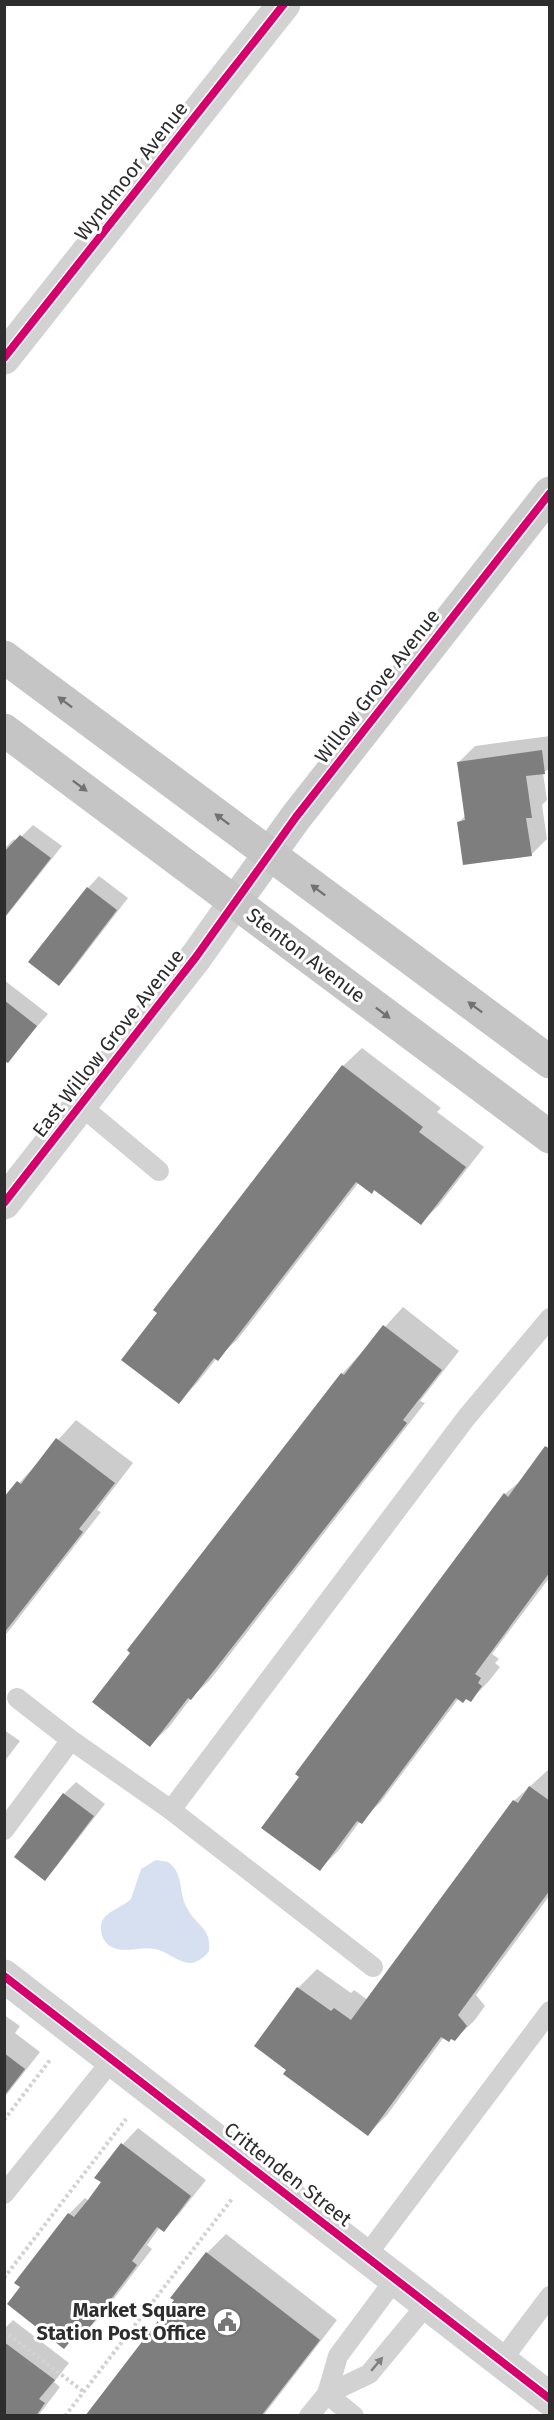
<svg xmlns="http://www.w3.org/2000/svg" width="554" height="2420" viewBox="0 0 554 2420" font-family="'Fira Sans',sans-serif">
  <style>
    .water { fill: #d7e0f1 }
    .shadow { fill: #0003 }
    .building { fill: #7e7e7e }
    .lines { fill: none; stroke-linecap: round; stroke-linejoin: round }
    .path { stroke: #d2d2d2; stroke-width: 4; stroke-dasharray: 3 3; stroke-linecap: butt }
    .lane { stroke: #d2d2d2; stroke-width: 20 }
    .street { stroke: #d2d2d2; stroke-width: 33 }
    .secondary { stroke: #cbcbcb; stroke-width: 33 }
    .primary { stroke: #c5c5c5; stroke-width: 33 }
    .cycleway-casing { stroke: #fff; stroke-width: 11 }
    .cycleway { stroke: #d6006c; stroke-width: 8 }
    .oneway { fill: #717171 }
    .oneway2 { fill: #808080 }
    .labels { text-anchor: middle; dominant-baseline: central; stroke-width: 6; stroke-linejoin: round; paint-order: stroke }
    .street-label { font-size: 20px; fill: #2d2d2d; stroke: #fff }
    .poi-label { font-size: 20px; font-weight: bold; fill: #2d2d2d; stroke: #fff; text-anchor: end }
  </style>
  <rect width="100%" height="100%" fill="#fff"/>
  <path class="water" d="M156,1860L168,1862C184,1873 178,1892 187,1908C196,1926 212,1928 209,1951C205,1957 197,1963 190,1963C178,1963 167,1951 155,1949C142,1946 127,1953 114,1948C106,1945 102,1939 101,1930C99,1912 121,1909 131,1899L141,1869Z"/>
  <g class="shadow">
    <path d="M550,736V768L543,773L547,800L542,805L547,839L531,855L459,822L466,815L459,762L475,746Z"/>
    <path d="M33,825L62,846L4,919V849L14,839L17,841Z"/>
    <path d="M99,876L128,898L71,972L59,984L88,888Z"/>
    <path d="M4,980L48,1014L7,1061L4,1059Z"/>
    <path d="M362,1048L441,1108L437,1112L484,1147L439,1205L421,1223L375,1188L359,1182L237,1340L217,1358L197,1383L179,1402L343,1066Z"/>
    <path d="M403,1307L459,1351L420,1401L425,1403L210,1680L191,1698L169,1727L150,1745L342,1374Z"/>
    <path d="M76,1420L133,1463L97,1510L101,1512L4,1637V1500Z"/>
    <path d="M550,1444V1577L492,1654L499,1659L495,1663L500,1667L489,1681L471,1700L466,1697L459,1698L380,1803L360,1821L339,1850L320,1869L505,1494L525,1477Z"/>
    <path d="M4,1730L20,1741L4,1762Z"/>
    <path d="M549,1769L550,1895L476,1995L485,2006L474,2021L455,2039L444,2037L387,2115L368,2134L289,2069L298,1988L317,1969L351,1993L354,1990L368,2000L514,1801Z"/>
    <path d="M76,1782L105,1804L56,1867L44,1879L16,1857L64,1794Z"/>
    <path d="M4,2015L20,2026L15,2033L40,2052L4,2098Z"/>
    <path d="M138,2128L206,2180L179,2214L163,2230L160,2227L147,2245L152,2249L99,2318L83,2334L80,2331L64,2347L69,2214L85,2198L89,2201L103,2182L97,2177L123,2144Z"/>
    <path d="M226,2234L337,2320L263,2416H87L176,2300L207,2253Z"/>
    <path d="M13,2320L69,2363L54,2382L60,2387L38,2416H4V2329Z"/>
  </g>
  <g class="building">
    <path d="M542,750L545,774L526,776L532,818H526L532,856L463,865L457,822L465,820L457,762Z"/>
    <path d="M20,835L51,858L4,918V852Z"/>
    <path d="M87,887L117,910L59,986L28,962Z"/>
    <path d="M4,1000L37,1026L8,1063L4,1061Z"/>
    <path d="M342,1065L423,1127L419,1132L466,1167L421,1225L374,1190L372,1194L356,1182L218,1361L214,1358L179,1404L121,1360L157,1313L153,1310Z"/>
    <path d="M383,1325L442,1370L403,1420L407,1423L191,1700L188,1698L150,1747L92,1702L130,1653L127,1650L341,1373L344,1375Z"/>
    <path d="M56,1438L115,1483L79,1529L83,1532L4,1633V1497L17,1481L21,1484Z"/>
    <path d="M545,1446L550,1449V1572L475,1674L481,1678L478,1683L482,1686L471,1702L466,1699L463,1703L456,1698L362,1824L357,1821L320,1871L261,1828L299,1777L295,1774L504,1493L508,1497Z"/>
    <path d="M529,1786L550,1801V1890L458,2015L467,2026L455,2041L451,2039L449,2042L441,2037L368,2136L283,2074L286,2070L254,2046L297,1987L331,2011L334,2008L351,2020L513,1800L518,1803Z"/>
    <path d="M63,1793L94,1816L45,1881L14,1857Z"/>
    <path d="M4,2053L25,2069L4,2096Z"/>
    <path d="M121,2143L191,2196L164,2232L157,2227L132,2261L137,2265L83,2336L78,2332L64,2349L7,2304L20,2287L14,2283L68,2213L74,2217L88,2200L101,2182L94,2178Z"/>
    <path d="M206,2252L320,2340L261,2416H85L174,2300L170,2298Z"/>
    <path d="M4,2342L55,2380L39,2399L45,2403L36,2416H4Z"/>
  </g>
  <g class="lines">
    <g class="path">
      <path d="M4,2120L50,2060"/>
      <path d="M4,2278L126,2119"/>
      <path d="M4,2331L84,2392"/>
      <path d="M65,2416L232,2199"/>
    </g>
    <g class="lane">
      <path d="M80,1105L159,1171"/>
      <path d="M17,1698L71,1740L171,1810"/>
      <path d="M4,1830L71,1740"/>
      <path d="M373,1967L171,1810L466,1418L550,1318"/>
      <path d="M4,2194L113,2059"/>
      <path d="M366,2256L550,2011"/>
      <path d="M502,2360L550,2296"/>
      <path d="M327,2394L369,2374L428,2303"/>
      <path d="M327,2394L338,2356L396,2278"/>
      <path d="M309,2416L327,2394L354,2416"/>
    </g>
    <g class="street">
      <path d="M4,358L284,4"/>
      <path d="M4,1203L196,957L235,902"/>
      <path d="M4,1976L550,2399"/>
    </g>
    <path class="secondary" d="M235,902L296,817L550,493"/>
    <g class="primary">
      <path d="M4,657L550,1062"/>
      <path d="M4,730L550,1137"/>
    </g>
    <g class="cycleway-casing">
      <g id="cycleway">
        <path d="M4,358L284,4"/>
        <path d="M4,1203L196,957L296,817L550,493"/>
        <path d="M4,1976L550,2399"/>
      </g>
    </g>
    <use href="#cycleway" class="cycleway"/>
  </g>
  <defs><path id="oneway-solid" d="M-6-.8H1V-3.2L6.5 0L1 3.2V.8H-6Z" transform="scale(1.5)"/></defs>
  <g class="oneway">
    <use href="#oneway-solid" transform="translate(65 702) rotate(-143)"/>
    <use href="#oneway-solid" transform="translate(80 786) rotate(37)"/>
    <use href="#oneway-solid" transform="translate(222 819) rotate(-143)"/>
    <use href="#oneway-solid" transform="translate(318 890) rotate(-143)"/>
    <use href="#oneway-solid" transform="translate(475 1007) rotate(-143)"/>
    <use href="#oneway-solid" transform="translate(383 1013) rotate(37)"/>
  </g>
  <use class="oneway2" href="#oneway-solid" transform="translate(377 2364) rotate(-50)"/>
  <defs>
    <g id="civic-ring" transform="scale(1.5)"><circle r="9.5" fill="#fff" stroke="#767676" stroke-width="1.5"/><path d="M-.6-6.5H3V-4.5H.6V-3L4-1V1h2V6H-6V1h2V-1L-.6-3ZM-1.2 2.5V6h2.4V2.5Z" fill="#767676"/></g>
  </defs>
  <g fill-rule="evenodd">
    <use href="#civic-ring" x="227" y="2322"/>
  </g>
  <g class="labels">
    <g class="street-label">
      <text transform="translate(131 171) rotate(-52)">Wyndmoor Avenue</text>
      <text transform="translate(377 686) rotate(-52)">Willow Grove Avenue</text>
      <text transform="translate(306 955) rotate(37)">Stenton Avenue</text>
      <text transform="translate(108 1043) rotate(-52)">East Willow Grove Avenue</text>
      <text transform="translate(288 2174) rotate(38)">Crittenden Street</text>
    </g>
    <g class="poi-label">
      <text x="206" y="2310">Market Square<tspan x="206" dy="23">Station Post Office</tspan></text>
    </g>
  </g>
  <rect width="554" height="2420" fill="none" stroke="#2d2d2d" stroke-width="12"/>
</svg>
